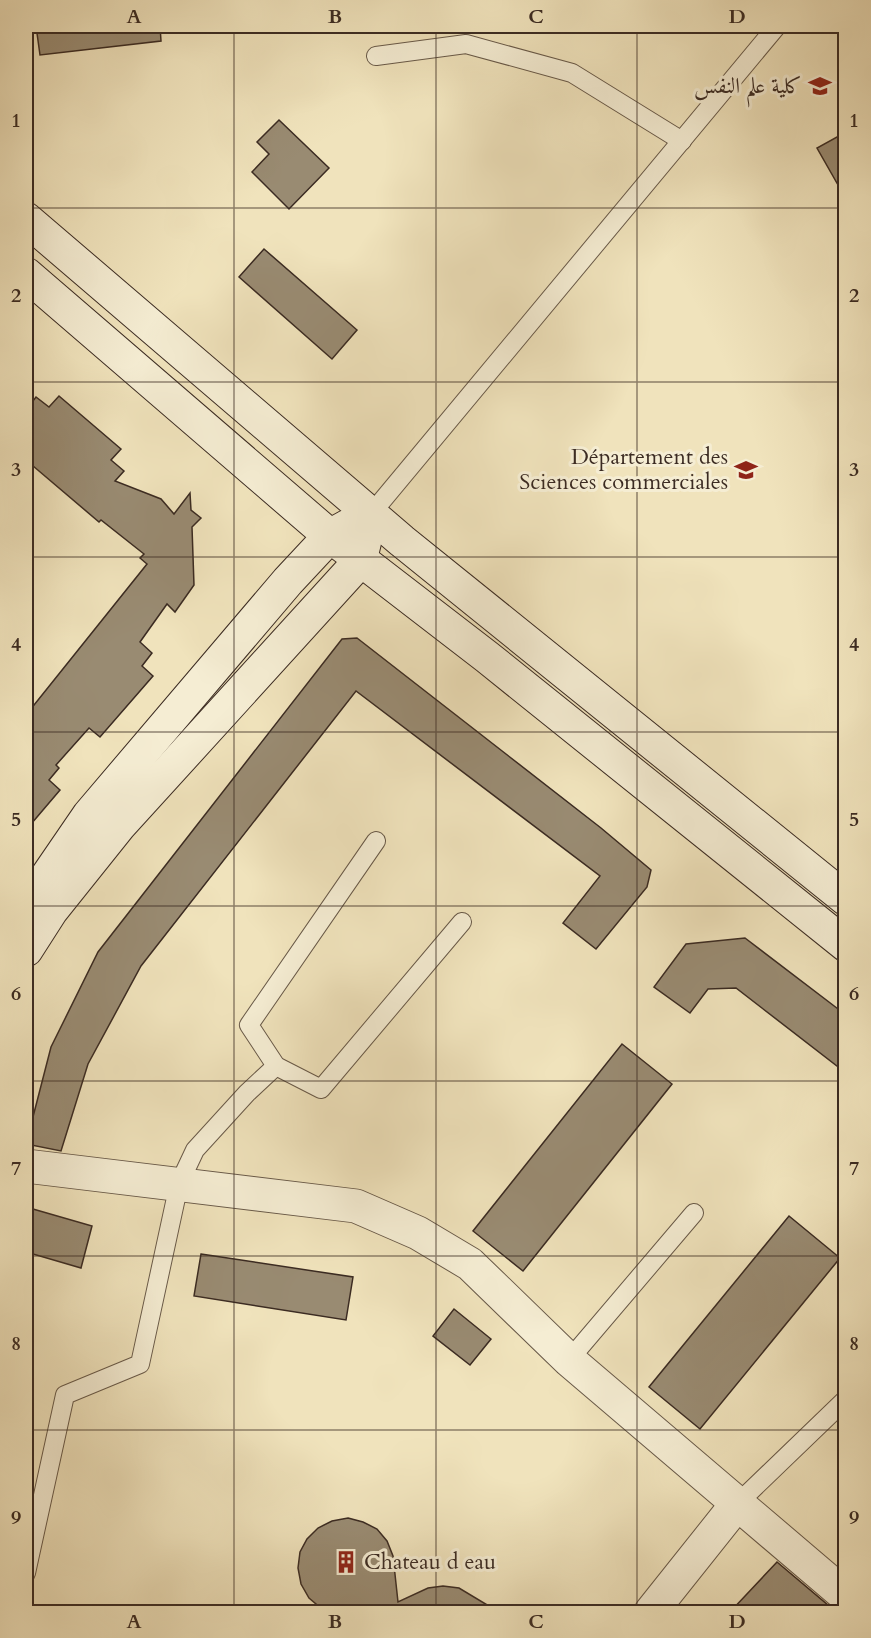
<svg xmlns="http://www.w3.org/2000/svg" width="871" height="1638" viewBox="0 0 871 1638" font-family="Cardo,Amiri,serif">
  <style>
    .building { fill: #998b72; stroke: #3b2b22; stroke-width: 1.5 }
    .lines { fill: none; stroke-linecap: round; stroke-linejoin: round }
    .service-casing { stroke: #685948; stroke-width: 20 }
    .minor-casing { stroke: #685948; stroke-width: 35 }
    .secondary-casing { stroke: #3b2b22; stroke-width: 35 }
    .service { stroke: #f5edd3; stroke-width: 18 }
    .minor { stroke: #f5edd3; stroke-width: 33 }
    .secondary { stroke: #f5edd3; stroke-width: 33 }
    .grid { fill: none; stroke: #3b2b22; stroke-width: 1.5; stroke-opacity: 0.55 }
    .labels { text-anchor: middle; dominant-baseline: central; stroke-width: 6; stroke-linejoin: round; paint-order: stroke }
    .poi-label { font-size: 22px; fill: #3b2b22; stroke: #f5edd3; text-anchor: end }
    .neatline { fill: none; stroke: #3b2b22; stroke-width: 2 }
    .grid-label { font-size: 20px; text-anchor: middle; font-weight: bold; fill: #3b2b22 }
  </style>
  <rect width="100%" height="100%" fill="#f0e3bc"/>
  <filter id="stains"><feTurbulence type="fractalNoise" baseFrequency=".00333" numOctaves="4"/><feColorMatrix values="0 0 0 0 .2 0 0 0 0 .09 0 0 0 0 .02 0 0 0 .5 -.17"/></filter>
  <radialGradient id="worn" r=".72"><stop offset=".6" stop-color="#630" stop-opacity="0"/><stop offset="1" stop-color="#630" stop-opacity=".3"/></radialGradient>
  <g class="building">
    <path d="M36,26H160L161,41L40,55Z"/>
    <path d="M279,120L329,168L289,209L252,172L269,154L257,142Z"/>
    <path d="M846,132V199L817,148Z"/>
    <path d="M264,249L357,330L332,359L239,277Z"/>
    <path d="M59,396L121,449L111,460L124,471L115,481L161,499L174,514L190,493L191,510L201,518L192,527L194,585L175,612L167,604L140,642L152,653L142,666L153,676L100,737L89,728L56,765L59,768L49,780L60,790L26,830V715L147,564L140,558L144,554L101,520L99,522L26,460V410L36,397L49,407Z"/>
    <path d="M357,638L601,828L651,870L647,887L596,949L563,923L600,876L356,691L141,966L88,1064L61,1151L26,1144L51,1047L98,952L342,639Z"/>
    <path d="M745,938L846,1015V1073L736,988L708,989L690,1013L654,987L686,944Z"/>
    <path d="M622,1044L672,1084L523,1271L473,1231Z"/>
    <path d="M26,1207L92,1226L81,1268L26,1252Z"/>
    <path d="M789,1216L840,1258L700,1429L649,1387Z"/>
    <path d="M201,1254L353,1277L346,1320L194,1296Z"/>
    <path d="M454,1309L491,1339L470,1365L433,1336Z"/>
    <path d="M348,1518L363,1522L377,1529L387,1541L393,1556L398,1602L428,1588L443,1586L459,1588L499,1612H331L322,1609L309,1598L301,1584L298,1568L300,1552L307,1539L318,1528L332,1521Z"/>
    <path d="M777,1562L834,1610L838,1612H730Z"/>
  </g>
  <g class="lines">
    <g class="service-casing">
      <g id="service">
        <path d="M376,56L466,44L572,73L682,141"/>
        <path d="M371,514L777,26"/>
        <path d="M376,841L249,1025L276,1066L321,1089L462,922"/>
        <path d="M569,1360L694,1213"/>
        <path d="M737,1504L846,1399"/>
        <path d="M26,1573L65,1395L140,1364L179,1184L195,1150L247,1093L276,1066"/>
      </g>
    </g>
    <g class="minor-casing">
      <g id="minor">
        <path d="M26,1166L356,1206L418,1233L470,1264L569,1360L846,1596"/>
        <path d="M651,1612L737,1504"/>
      </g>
    </g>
    <g class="secondary-casing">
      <g id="secondary">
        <path d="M26,219L402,541L846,899"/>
        <path d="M26,274L330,536L487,657L846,945"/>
        <path d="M26,907L89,815L288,581L330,536L348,526"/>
        <path d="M26,950L51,911L119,826L360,561L365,540"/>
      </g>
    </g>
    <use href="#service" class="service"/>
    <use href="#minor" class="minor"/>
    <use href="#secondary" class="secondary"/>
  </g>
  <path class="grid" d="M234,26V1612M436,26V1612M637,26V1612M26,208H846M26,382H846M26,557H846M26,732H846M26,906H846M26,1081H846M26,1256H846M26,1430H846"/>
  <defs>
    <g id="university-bare" transform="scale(1.8)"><path d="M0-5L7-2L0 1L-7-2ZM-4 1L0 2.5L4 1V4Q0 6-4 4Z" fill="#8f2418" stroke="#f5edd3" stroke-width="2.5" paint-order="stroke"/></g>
    <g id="building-bare" transform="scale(1.8)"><path d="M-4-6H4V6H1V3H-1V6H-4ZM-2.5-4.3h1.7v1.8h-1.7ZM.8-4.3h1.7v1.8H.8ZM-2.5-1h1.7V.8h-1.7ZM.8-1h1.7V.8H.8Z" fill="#8f2418" stroke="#f5edd3" stroke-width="2.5" paint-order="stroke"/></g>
  </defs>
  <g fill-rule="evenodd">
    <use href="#university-bare" x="820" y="86"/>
    <use href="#university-bare" x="746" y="470"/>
    <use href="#building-bare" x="346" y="1562"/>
  </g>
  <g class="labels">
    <g class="poi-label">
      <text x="802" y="86">كلية علم النفس</text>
      <text x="728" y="457">Département des<tspan x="728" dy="25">Sciences commerciales</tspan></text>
      <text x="364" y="1562" text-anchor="start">Chateau d eau</text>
    </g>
  </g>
  <rect width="871" height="1638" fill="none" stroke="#f0e3bc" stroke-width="66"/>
  <rect x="33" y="33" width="805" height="1572" class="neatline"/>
  <g class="grid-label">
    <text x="134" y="23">A</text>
    <text x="335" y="23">B</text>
    <text x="536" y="23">C</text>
    <text x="737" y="23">D</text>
    <text x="16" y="127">1</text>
    <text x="854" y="127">1</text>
    <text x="16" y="302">2</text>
    <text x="854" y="302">2</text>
    <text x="16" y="476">3</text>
    <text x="854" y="476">3</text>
    <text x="16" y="651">4</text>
    <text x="854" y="651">4</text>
    <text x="16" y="826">5</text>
    <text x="854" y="826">5</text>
    <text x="16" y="1000">6</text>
    <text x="854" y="1000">6</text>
    <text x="16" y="1175">7</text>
    <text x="854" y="1175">7</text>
    <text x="16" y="1350">8</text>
    <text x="854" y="1350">8</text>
    <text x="16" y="1524">9</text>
    <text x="854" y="1524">9</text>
    <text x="134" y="1628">A</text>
    <text x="335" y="1628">B</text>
    <text x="536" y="1628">C</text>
    <text x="737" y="1628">D</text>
  </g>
  <rect width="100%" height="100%" filter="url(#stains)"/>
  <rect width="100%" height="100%" fill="url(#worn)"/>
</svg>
